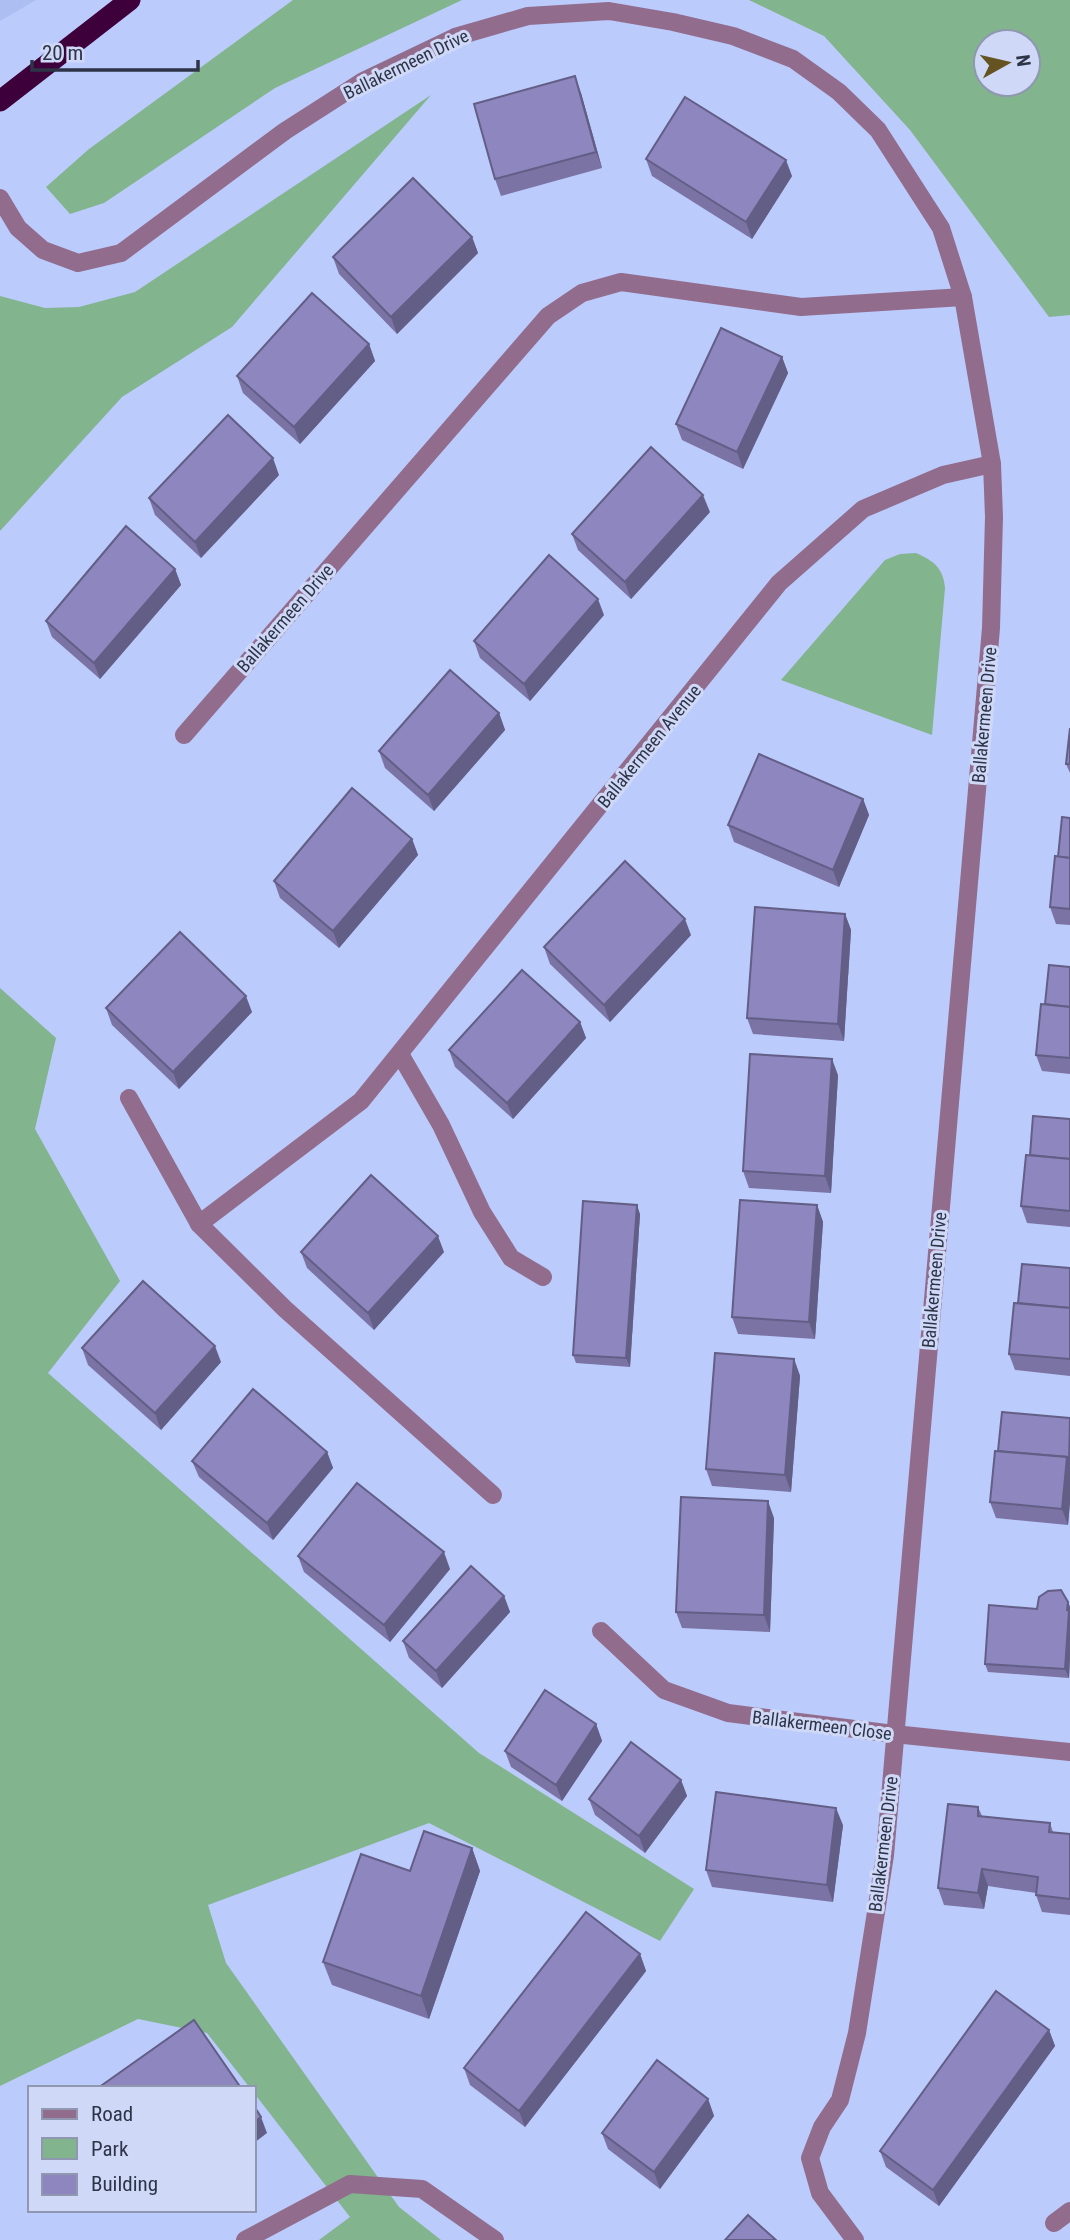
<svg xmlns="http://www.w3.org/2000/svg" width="1070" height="2240" viewBox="0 0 1070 2240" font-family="'Roboto Condensed',sans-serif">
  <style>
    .built { fill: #adbef3 }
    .green { fill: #82b48d; fill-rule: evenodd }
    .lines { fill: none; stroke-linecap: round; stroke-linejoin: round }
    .minor { stroke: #916c8c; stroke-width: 18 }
    .highway { stroke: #3e003b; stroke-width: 21 }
    .wall { fill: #7a73a4 }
    .shaded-wall { fill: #635e86 }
    .building { fill: #8e86bf; stroke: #635e86; stroke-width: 2 }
    .labels { text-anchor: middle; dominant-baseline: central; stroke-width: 6; stroke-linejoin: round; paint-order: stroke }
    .street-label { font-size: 18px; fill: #2e3447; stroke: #cfd9f7 }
  </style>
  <rect width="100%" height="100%" fill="#bbcbfc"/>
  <path class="built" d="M0,0H36L0,21Z"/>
  <g class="green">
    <path d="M293,0H462L275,88L104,203L70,214L46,187L89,149Z"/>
    <path d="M749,0H1070V315L1049,317L910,130L824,36ZM1028,42V84H986V42Z"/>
    <path d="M431,95L232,327L122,397L0,531V296L45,308L79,307L135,292Z"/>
    <path d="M916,553C934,561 943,568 945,588L932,735L781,680L885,560L900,554Z"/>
    <path d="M0,988L56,1038L35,1129L120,1281L48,1373L479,1753L694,1889L660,1941L429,1823L208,1905L226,1963L399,2207L441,2240H319L350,2217L254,2093V2088H250L207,2033L138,2019L0,2086Z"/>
  </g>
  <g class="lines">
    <g class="minor">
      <path d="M0,198L18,228L43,250L78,263L121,253L285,131L363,81L455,37L528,16L609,11L673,22L733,36L793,59L839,92L878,130L941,228L963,297L992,464L994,517L991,628L885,1855L857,2033L840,2100L822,2127L810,2158L820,2193L855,2240"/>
      <path d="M184,735L548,316L582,293L621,282L801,307L963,297"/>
      <path d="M400,1054L441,1125L482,1212L511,1258L543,1277"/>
      <path d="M129,1098L199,1224L285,1309L493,1495"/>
      <path d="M199,1224L361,1101L779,583L863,509L943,475L992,464"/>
      <path d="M601,1631L664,1690L728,1713L894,1734L1070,1752"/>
      <path d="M1054,2223L1070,2211"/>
      <path d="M245,2240L350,2184L422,2189L495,2240"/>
    </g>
    <path class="highway" d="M0,101L130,0"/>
  </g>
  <g class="wall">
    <path d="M581,93L602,168L501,196L495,179Z"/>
    <path d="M646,159L792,176L752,239L652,176Z"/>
    <path d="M472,237L478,253L397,334L339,274L333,257Z"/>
    <path d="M369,344L375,361L300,444L243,393L237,376Z"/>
    <path d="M782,357L788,373L743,469L682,440L676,424Z"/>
    <path d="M279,475L201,558L155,515L149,498Z"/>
    <path d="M710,512L631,599L578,550L572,534Z"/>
    <path d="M175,569L181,585L100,679L52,637L46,621Z"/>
    <path d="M604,615L530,701L480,658L474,641Z"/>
    <path d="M499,713L505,730L434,811L385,768L379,751Z"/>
    <path d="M1070,728V773L1066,764Z"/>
    <path d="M863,799L869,815L839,887L734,842L728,825Z"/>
    <path d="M1070,818V925L1056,924L1050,907L1058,857Z"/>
    <path d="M412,839L418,855L339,948L280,898L274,881Z"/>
    <path d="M845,914L851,930L844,1041L753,1034L747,1018Z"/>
    <path d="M691,935L610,1022L550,964L544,947Z"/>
    <path d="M1070,967V1074L1042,1071L1036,1055L1045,1004Z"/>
    <path d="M106,1008L252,1012L179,1089L112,1025Z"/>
    <path d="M580,1022L586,1038L513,1119L455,1067L449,1050Z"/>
    <path d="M838,1075L831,1193L749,1188L743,1171Z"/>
    <path d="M1070,1119V1227L1027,1223L1021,1206L1030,1155Z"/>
    <path d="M817,1205L823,1222L815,1339L738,1334L732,1317Z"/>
    <path d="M640,1214L630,1367L576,1363L573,1355Z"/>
    <path d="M301,1252H444L374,1330L307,1268Z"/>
    <path d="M1070,1268V1376L1015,1370L1009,1354L1018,1303Z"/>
    <path d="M82,1348L221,1362L161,1430L88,1365Z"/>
    <path d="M794,1359L800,1376L791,1492L712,1486L706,1469Z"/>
    <path d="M1070,1418V1502L1068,1525L996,1518L990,1502Z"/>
    <path d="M327,1452L333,1468L273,1540L199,1477L192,1461Z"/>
    <path d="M774,1518L770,1632L682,1628L676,1612Z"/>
    <path d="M298,1556L450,1569L390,1642L304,1572Z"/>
    <path d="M504,1596L510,1612L442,1688L409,1658L403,1641Z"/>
    <path d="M1068,1602L1070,1607V1657L1069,1678L988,1672L985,1664L1037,1609Z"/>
    <path d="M596,1724L602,1741L562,1801L511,1767L505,1751Z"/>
    <path d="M681,1780L687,1796L645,1853L595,1815L589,1799Z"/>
    <path d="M978,1807L982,1816L1050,1823L1053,1832L1070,1834V1915L1042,1912L1036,1895V1893L988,1886L984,1909L944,1905L938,1888Z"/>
    <path d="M843,1825L833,1902L712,1887L706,1870Z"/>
    <path d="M472,1848L480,1871L429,2019L332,1985L323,1962L410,1871Z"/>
    <path d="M640,1954L646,1971L525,2127L470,2085L464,2068Z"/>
    <path d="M1049,2030L1055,2046L939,2206L886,2167L880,2151Z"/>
    <path d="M708,2099L714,2116L660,2189L608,2149L602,2133Z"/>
  </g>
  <g class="shaded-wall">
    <path d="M575,76L581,93L602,168L596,152Z"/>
    <path d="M786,160L792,176L752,239L746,222Z"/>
    <path d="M472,237L478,253L397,334L391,317Z"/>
    <path d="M369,344L375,361L300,444L294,427Z"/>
    <path d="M782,357L788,373L743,469L737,452Z"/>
    <path d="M273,458L279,475L201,558L195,542Z"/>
    <path d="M703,495L710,512L631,599L625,582Z"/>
    <path d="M175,569L181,585L100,679L94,663Z"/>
    <path d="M598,599L604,615L530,701L524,684Z"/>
    <path d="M499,713L505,730L434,811L428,795Z"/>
    <path d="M863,799L869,815L839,887L833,870Z"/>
    <path d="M412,839L418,855L339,948L333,931Z"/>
    <path d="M845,914L851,930L844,1041L838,1024Z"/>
    <path d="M685,919L691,935L610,1022L604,1005Z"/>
    <path d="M246,996L252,1012L179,1089L173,1072Z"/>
    <path d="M580,1022L586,1038L513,1119L507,1103Z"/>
    <path d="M832,1059L838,1075L831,1193L825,1176Z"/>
    <path d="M637,1205L640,1214L630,1367L626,1358Z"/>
    <path d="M817,1205L823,1222L815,1339L809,1322Z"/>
    <path d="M438,1236L444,1252L374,1330L368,1313Z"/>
    <path d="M215,1346L221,1362L161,1430L155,1413Z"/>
    <path d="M794,1359L800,1376L791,1492L785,1475Z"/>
    <path d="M327,1452L333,1468L273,1540L267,1523Z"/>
    <path d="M1067,1457L1070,1467V1502L1068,1525L1062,1509Z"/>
    <path d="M768,1501L774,1518L770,1632L764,1615Z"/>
    <path d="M444,1552L450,1569L390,1642L384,1625Z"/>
    <path d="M504,1596L510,1612L442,1688L436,1671Z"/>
    <path d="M1068,1602L1070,1607V1657L1069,1678L1065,1669Z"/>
    <path d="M596,1724L602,1741L562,1801L556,1785Z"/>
    <path d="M681,1780L687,1796L645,1853L639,1836Z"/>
    <path d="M836,1808L843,1825L833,1902L827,1885Z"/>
    <path d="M472,1848L480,1871L429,2019L421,1996Z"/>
    <path d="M982,1869L988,1886L984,1909L978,1893Z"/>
    <path d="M640,1954L646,1971L525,2127L519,2111Z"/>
    <path d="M1049,2030L1055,2046L939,2206L933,2190Z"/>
    <path d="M708,2099L714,2116L660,2189L654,2172Z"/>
    <path d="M261,2117L267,2133L254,2143V2122Z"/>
  </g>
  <g class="building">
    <path d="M575,76L596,152L495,179L474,104Z"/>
    <path d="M685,97L786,160L746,222L646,159Z"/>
    <path d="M413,178L472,237L391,317L333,257Z"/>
    <path d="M312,293L369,344L294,427L237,376Z"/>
    <path d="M721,328L782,357L737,452L676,424Z"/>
    <path d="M228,415L273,458L195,542L149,498Z"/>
    <path d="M651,447L703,495L625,582L572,534Z"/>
    <path d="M126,526L175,569L94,663L46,621Z"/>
    <path d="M549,555L598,599L524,684L474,641Z"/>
    <path d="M450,670L499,713L428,795L379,751Z"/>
    <path d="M1070,728V764H1066Z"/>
    <path d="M759,754L863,799L833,870L728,825Z"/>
    <path d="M352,788L412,839L333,931L274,881Z"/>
    <path d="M1062,817L1070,818V858L1058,857Z"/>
    <path d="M1055,856L1070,858V909L1050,907Z"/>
    <path d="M625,861L685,919L604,1005L544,947Z"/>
    <path d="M755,907L845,914L838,1024L747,1018Z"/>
    <path d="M180,932L246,996L173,1072L106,1008Z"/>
    <path d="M1049,965L1070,967V1007L1045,1004Z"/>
    <path d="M522,970L580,1022L507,1103L449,1050Z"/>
    <path d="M1041,1004L1070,1007V1058L1036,1055Z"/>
    <path d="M750,1054L832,1059L825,1176L743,1171Z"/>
    <path d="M1033,1116L1070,1119V1159L1030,1155Z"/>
    <path d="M1026,1155L1070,1159V1211L1021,1206Z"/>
    <path d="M371,1175L438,1236L368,1313L301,1252Z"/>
    <path d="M740,1200L817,1205L809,1322L732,1317Z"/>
    <path d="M583,1201L637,1205L626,1358L573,1355Z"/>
    <path d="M1022,1264L1070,1268V1308L1018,1303Z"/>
    <path d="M143,1281L215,1346L155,1413L82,1348Z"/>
    <path d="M1014,1303L1070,1308V1359L1009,1354Z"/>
    <path d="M715,1353L794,1359L785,1475L706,1469Z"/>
    <path d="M253,1389L327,1452L267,1523L192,1461Z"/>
    <path d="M1002,1412L1070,1418L1069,1465L1067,1457L998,1451Z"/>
    <path d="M995,1451L1067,1457L1062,1509L990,1502Z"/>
    <path d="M357,1483L444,1552L384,1625L298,1556Z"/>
    <path d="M681,1497L768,1501L764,1615L676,1612Z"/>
    <path d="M471,1566L504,1596L436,1671L403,1641Z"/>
    <path d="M1061,1590L1068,1602L1067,1610L1069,1611L1065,1669L985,1664L989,1605L1037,1609L1039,1597L1048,1591Z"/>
    <path d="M545,1690L596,1724L556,1785L505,1751Z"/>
    <path d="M631,1742L681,1780L639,1836L589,1799Z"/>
    <path d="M716,1792L836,1808L827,1885L706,1870Z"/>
    <path d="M948,1804L978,1807V1816L1050,1823L1049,1832L1070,1834V1899L1036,1895L1038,1877L982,1869L978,1893L938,1888Z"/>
    <path d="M424,1831L472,1848L421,1996L323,1962L361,1854L410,1871Z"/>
    <path d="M586,1912L640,1954L519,2111L464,2068Z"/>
    <path d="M996,1991L1049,2030L933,2190L880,2151Z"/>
    <path d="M194,2020L241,2088H98Z"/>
    <path d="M657,2060L708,2099L654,2172L602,2133Z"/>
    <path d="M254,2106L261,2117L254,2122Z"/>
    <path d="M748,2215L776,2240H725Z"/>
  </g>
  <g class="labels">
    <g class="street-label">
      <text transform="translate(406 64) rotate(-26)">Ballakermeen Drive</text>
      <text transform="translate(285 618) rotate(-49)">Ballakermeen Drive</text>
      <text transform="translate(984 715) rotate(-85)">Ballakermeen Drive</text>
      <text transform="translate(649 746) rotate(-51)">Ballakermeen Avenue</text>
      <text transform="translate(934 1280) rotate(-85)">Ballakermeen Drive</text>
      <text transform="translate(822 1725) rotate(7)">Ballakermeen Close</text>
      <text transform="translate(883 1844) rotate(-83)">Ballakermeen Drive</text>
    </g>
  </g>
  <rect x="28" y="2086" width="228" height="126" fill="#cfd9f7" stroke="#8f97b1" stroke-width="2"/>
  <rect x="42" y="2109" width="35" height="10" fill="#916c8c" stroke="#8f97b1" stroke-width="2"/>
  <text x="91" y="2121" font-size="21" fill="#2e3447">Road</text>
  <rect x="42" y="2138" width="35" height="21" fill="#82b48d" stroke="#8f97b1" stroke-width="2"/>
  <text x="91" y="2156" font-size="21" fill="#2e3447">Park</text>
  <rect x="42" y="2174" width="35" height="21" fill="#8e86bf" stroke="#8f97b1" stroke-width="2"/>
  <text x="91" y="2191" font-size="21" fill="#2e3447">Building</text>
  <g transform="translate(1007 63) rotate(82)"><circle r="33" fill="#cfd9f7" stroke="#8f97b1" stroke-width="2"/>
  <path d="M0-5L12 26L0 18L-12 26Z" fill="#655421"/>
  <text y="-10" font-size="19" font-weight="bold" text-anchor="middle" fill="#2e3447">N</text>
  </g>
  <path d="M32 60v10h166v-10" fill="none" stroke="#2e3447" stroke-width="3.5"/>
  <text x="42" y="60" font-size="21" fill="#2e3447" stroke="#cfd9f7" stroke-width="5" paint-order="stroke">20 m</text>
</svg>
